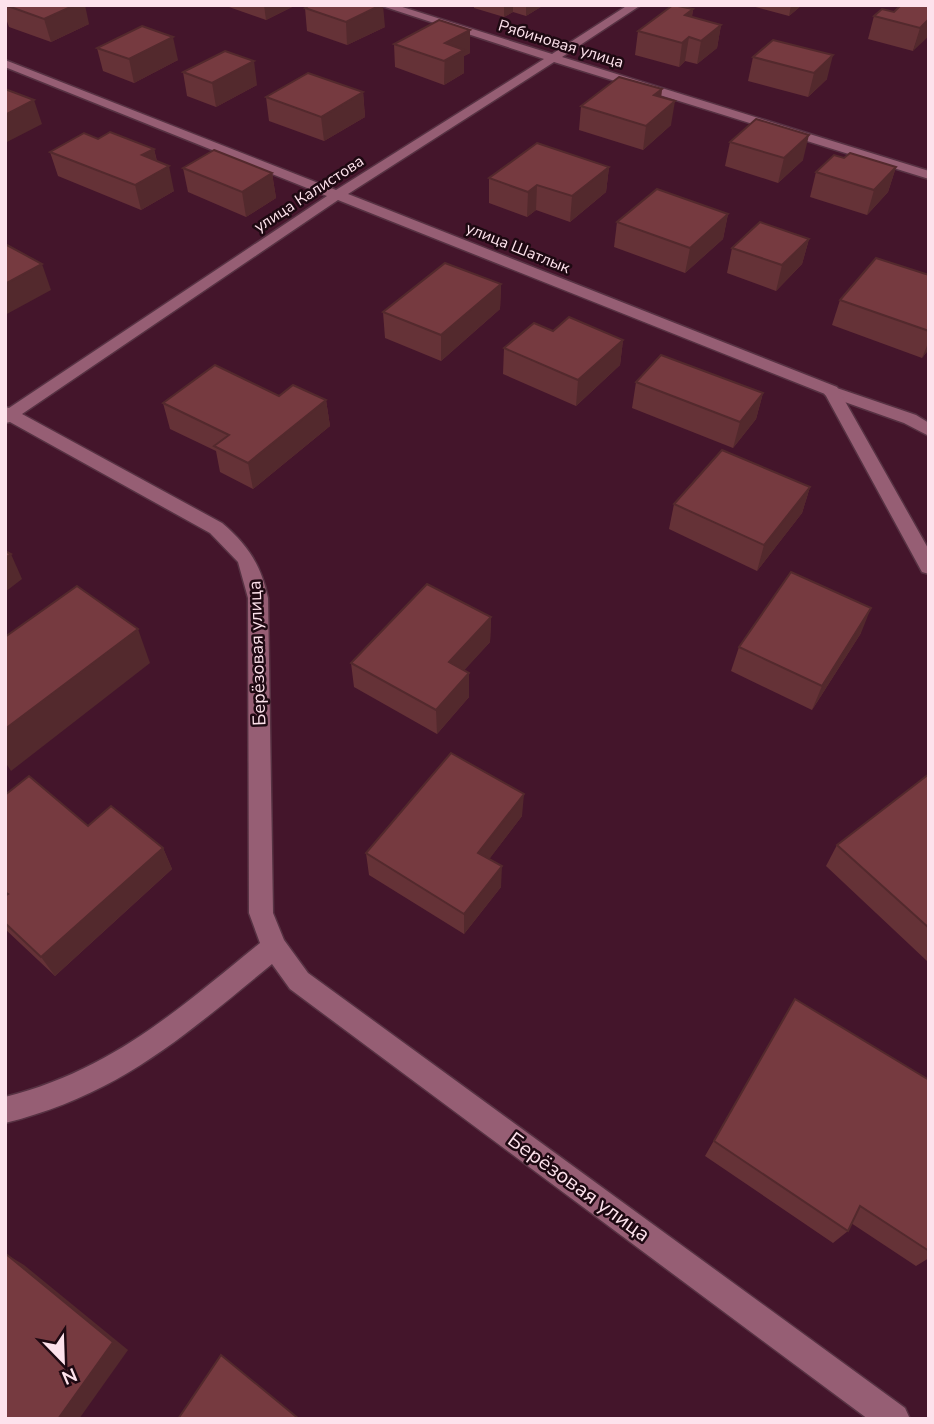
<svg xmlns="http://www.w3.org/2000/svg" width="934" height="1424" viewBox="0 0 934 1424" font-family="'Nunito Sans',sans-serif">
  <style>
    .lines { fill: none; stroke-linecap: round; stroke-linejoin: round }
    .lane-casing { stroke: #573243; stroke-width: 3 }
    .street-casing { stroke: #573243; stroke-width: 3 }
    .lane { fill: #965e74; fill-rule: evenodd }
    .street { fill: #965e74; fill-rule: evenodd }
    .wall { fill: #653237 }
    .shaded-wall { fill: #53292d }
    .building { fill: #763a40; stroke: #53292d; stroke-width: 2 }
    .labels { text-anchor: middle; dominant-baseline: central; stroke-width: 5; stroke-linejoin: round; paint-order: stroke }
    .far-street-label { font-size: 16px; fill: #fde2ec; stroke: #1e0912 }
    .street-label { font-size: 18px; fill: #fde2ec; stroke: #1e0912 }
    .near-street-label { font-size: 21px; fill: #fde2ec; stroke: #1e0912 }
  </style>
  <rect width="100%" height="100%" fill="#44152b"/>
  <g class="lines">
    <g class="lane-casing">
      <path id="lane" d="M831,386L916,415L929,423V436L904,423L825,395L823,391Z"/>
    </g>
    <g class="street-casing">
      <path id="street" d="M379,5H396L552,54L628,5H641L562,57L929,171V179L554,62L348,194L837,387L929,550V574L922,572L825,394L338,200L22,414L222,523C248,545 261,565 268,598L273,913L284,940L308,973L905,1408L910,1419H868L290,989L272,964C184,1036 119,1095 5,1123V1097C112,1070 177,1010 260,943L249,913L248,598L238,562L210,533L10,422L5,423V407L9,408L327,196L5,67V60L336,190L544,59Z"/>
    </g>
    <use href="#lane" class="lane"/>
    <use href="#street" class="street"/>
  </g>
  <g class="wall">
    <path d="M5,5L89,24L51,42L9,27L5,16Z"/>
    <path d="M228,5H296L266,20L229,7Z"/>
    <path d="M474,5H544L526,16L513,12L504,17L474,8Z"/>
    <path d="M748,5H802L789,16Z"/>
    <path d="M929,5L913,51L868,39L874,16Z"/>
    <path d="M305,8L385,27L347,45L307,31Z"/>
    <path d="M693,9L692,17L721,25L717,48L697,64L685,61L679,67L635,55L638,31Z"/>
    <path d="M773,40L827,79L808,97L748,81L753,57Z"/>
    <path d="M394,44L470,53L464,56V73L444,85L395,67Z"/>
    <path d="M97,48L178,60L134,83L103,71Z"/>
    <path d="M183,72L257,85L216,107L187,96Z"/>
    <path d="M662,89L661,97L671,125L643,150L579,130L581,106Z"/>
    <path d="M363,92L365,117L324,141L269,121L266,97Z"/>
    <path d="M98,139L154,149L157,161L174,191L141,210L58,176L50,152Z"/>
    <path d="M730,142L803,160L778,183L725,166Z"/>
    <path d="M844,158L896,167L888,192L867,215L810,197L816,172Z"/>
    <path d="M609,167L606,192L570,222L536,210L527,217L489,203V178Z"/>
    <path d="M183,168L272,173L276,198L246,217L188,192Z"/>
    <path d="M728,214L723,239L685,273L614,247L617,222Z"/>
    <path d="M809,239L802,264L776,291L727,273L732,248Z"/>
    <path d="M929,275V349L922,358L832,325L840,300Z"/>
    <path d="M501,284L500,309L441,361L385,338L383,312Z"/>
    <path d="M553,331L623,340L620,365L576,406L503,374L504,348Z"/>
    <path d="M636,382L763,393L756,419L733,448L632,408Z"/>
    <path d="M279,396L326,400L330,426L253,489L220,472L216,451L170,429L163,403Z"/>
    <path d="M810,487L802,513L757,571L669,529L674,504Z"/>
    <path d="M491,617L490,642L464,670L469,673V697L437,734L354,687L351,663Z"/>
    <path d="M861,633L812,710L731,671L739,647Z"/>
    <path d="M929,774V960L927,961L826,866L837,845Z"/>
    <path d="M5,795L88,826L163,848L172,869L55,976L5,929Z"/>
    <path d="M522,816L489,859L501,887L464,934L369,875L366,853Z"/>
    <path d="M795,999L929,1080V1258L916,1266L851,1223L848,1231L833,1243L705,1156Z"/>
  </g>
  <g class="shaded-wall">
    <path d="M75,5H85L89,24L51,42L44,19Z"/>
    <path d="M264,5H296L266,20Z"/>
    <path d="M381,5H383L385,27L347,45L346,22Z"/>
    <path d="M504,5H513V12L504,17Z"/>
    <path d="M526,5H544L526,16Z"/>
    <path d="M791,5H802L789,16Z"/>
    <path d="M693,9L689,32L685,15Z"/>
    <path d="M929,19V36L913,51L920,28Z"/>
    <path d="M721,25L717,48L697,64L701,41Z"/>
    <path d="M470,30V53L464,56V73L444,85L445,43Z"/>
    <path d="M173,37L178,60L134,83L129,59Z"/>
    <path d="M689,37L685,61L679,67L682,43Z"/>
    <path d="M833,55L827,79L808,97L814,73Z"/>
    <path d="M254,61L257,85L216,107L212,83Z"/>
    <path d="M662,89L659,113L654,95Z"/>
    <path d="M363,92L365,117L324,141L321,117Z"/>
    <path d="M34,100L42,124L5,143V115Z"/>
    <path d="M675,101L671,125L643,150L646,126Z"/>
    <path d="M809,135L803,160L778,183L784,158Z"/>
    <path d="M154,149L159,172L169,166L174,191L141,210L135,185L142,155Z"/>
    <path d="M609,167L606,192L570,222L572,196Z"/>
    <path d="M896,167L888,192L867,215L874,190Z"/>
    <path d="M272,173L276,198L246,217L242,192Z"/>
    <path d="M537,185L536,210L527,217L528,192Z"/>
    <path d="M728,214L723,239L685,273L690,248Z"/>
    <path d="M809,239L802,264L776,291L782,265Z"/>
    <path d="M42,264L51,290L5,315V284Z"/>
    <path d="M501,284L500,309L441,361V335Z"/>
    <path d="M623,340L620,365L576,406L578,380Z"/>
    <path d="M929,341V349L922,358Z"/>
    <path d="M763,393L756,419L733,448L740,422Z"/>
    <path d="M326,400L330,426L253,489L248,463Z"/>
    <path d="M810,487L802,513L757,571L764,545Z"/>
    <path d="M11,554L22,579L5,592V558Z"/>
    <path d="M871,608L861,633L812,710L822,686Z"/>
    <path d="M491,617L490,642L450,686L449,662Z"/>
    <path d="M138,629L150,663L11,771L5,762V729Z"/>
    <path d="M469,673V697L437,734L436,710Z"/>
    <path d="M524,794L522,816L478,874V853Z"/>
    <path d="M163,848L172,869L55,976L41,957Z"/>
    <path d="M502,866L501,887L464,934V914Z"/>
    <path d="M6,1254L24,1265L128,1350L79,1419H58Z"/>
  </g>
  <g class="building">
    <path d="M5,5H75L44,19Z"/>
    <path d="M310,5H381L346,22L305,8Z"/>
    <path d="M673,5L693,9L685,15L721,25L701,41L689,37L682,43L638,31Z"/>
    <path d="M901,5H929V19L920,28L874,16L882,9L894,12Z"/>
    <path d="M439,20L470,30L445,43L464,50L444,61L394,44Z"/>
    <path d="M142,26L173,37L129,59L97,48Z"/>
    <path d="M773,40L833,55L814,73L753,57Z"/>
    <path d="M225,51L254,61L212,83L183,72Z"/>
    <path d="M308,73L363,92L321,117L266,97Z"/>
    <path d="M619,77L662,89L654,95L675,101L646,126L581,106Z"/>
    <path d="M5,89L34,100L5,115Z"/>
    <path d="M756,119L809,135L784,158L730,142Z"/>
    <path d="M110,132L154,149L142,155L169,166L135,185L50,152L84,133L98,139Z"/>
    <path d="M537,143L609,167L572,196L537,185L528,192L489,178Z"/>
    <path d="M214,150L272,173L242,192L183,168Z"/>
    <path d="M850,153L896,167L874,190L816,172L834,155L844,158Z"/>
    <path d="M657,189L728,214L690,248L617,222Z"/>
    <path d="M760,222L809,239L782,265L732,248Z"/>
    <path d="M5,244L42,264L5,284Z"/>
    <path d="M876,258L929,275V331L840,300Z"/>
    <path d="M445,263L501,284L441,335L383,312Z"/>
    <path d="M569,317L623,340L578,380L504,348L534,323L553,331Z"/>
    <path d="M661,355L763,393L740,422L636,382Z"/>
    <path d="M215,365L279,396L293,385L326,400L248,463L214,446L229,435L163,403Z"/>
    <path d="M722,450L810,487L764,545L674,504Z"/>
    <path d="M5,551L11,554L5,558Z"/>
    <path d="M791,572L871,608L822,686L739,647Z"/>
    <path d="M427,584L491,617L449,662L469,673L436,710L351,663Z"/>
    <path d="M77,586L138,629L5,729V637Z"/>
    <path d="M451,753L524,794L478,853L502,866L464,914L366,853Z"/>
    <path d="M929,774V928L837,845Z"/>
    <path d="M29,776L88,826L111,806L163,848L41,957L5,923V896L8,894L5,892V795Z"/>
    <path d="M795,999L929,1080V1251L860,1206L848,1231L714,1141Z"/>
    <path d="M6,1254L113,1342L58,1419H5V1255Z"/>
    <path d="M221,1355L299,1419H178Z"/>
  </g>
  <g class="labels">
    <g class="far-street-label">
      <text transform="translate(561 44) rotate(17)">Рябиновая улица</text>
      <text transform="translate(309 194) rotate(-33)">улица Калистова</text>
      <text transform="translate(518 248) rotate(22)">улица Шатлык</text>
    </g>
    <g class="street-label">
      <text transform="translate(257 653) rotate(-92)">Берёзовая улица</text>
    </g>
    <g class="near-street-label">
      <text transform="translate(579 1187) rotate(36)">Берёзовая улица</text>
    </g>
  </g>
  <rect width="934" height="1424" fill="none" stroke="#fde2ec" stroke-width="14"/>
  <g transform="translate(63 1361) rotate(157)" stroke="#1e0912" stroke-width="5" paint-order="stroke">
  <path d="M0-5L12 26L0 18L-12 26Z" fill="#fde2ec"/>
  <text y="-10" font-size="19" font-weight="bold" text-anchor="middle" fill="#fde2ec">N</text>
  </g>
</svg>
